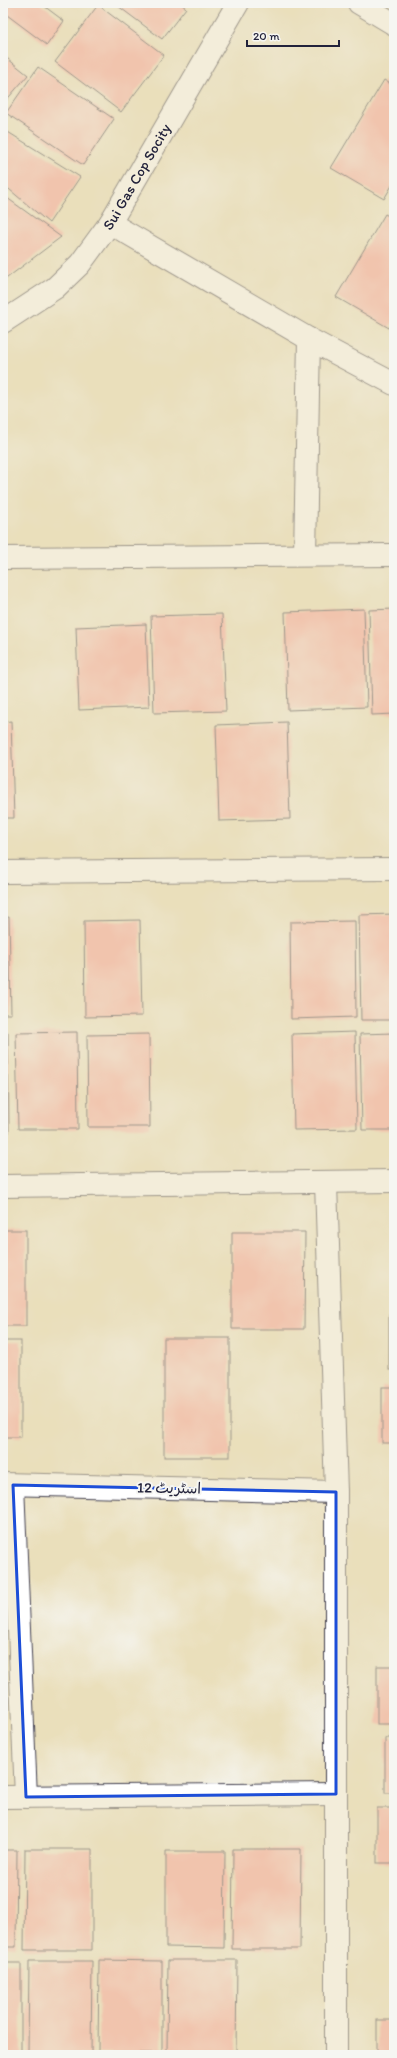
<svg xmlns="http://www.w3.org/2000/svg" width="397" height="2058" viewBox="0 0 397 2058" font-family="Itim,'Playpen Sans Arabic',sans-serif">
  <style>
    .building { fill: #fba49c }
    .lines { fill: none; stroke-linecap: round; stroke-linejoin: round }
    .street-casing { stroke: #403e4e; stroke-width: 24 }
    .street { stroke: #fff; stroke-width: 22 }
    .marked { fill: none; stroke: #1d4ed8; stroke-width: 3; stroke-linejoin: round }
    .labels { text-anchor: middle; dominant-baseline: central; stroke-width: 4; stroke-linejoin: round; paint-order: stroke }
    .street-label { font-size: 15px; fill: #22223b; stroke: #f6f6f2 }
  </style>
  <rect width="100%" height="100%" fill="#f6f6f2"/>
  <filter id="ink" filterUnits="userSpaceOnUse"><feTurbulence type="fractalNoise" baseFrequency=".025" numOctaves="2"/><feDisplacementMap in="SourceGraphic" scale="8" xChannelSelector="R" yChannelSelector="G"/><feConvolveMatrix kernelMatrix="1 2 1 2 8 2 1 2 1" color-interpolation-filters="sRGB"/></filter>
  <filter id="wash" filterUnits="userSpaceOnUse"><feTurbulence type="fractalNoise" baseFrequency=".012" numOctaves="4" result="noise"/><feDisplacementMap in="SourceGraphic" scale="16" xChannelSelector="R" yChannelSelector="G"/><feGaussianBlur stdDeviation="0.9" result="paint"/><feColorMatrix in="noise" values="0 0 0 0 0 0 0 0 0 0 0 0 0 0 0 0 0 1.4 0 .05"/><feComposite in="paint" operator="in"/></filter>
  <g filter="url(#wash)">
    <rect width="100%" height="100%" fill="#eadfbb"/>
    <g id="blocks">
      <g class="building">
        <path d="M3,3H40L64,21L47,45L3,12Z"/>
        <path d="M114,3H180L186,8L162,39Z"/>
        <path d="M98,5L164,55L121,112L55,62Z"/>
        <path d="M3,55L28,75L3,104Z"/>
        <path d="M38,67L114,119L83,165L6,113Z"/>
        <path d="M384,80L394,86V182L384,199L331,168Z"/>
        <path d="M3,129L80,177L49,223L3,184Z"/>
        <path d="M3,195L61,237L3,281Z"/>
        <path d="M385,214L394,219V320L389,328L336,297Z"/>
        <path d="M364,609L367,707L288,710L285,612Z"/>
        <path d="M394,609V714L372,715L369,610Z"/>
        <path d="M222,614L226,711L154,713L151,616Z"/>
        <path d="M146,624L149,707L79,710L76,627Z"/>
        <path d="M11,721L14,818H3V722Z"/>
        <path d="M287,722L290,819L219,821L216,725Z"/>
        <path d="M394,914V1020H361L359,915Z"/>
        <path d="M9,917L11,1014H3V918Z"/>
        <path d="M140,920L142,1016L85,1017L84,921Z"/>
        <path d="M355,921L356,1017L291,1019L290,922Z"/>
        <path d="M3,1032H8L9,1133H3Z"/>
        <path d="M77,1032L78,1129H18L16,1033Z"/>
        <path d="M355,1032L357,1129L294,1130L292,1034Z"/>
        <path d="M394,1033V1130H362L360,1034Z"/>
        <path d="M149,1034L150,1127H88L87,1035Z"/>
        <rect x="3" y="1230" width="23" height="96"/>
        <path d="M232,1232H305L304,1329H232Z"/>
        <rect x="389" y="1314" width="5" height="56"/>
        <rect x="164" y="1338" width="66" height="119"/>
        <rect x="3" y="1341" width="18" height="96"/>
        <rect x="382" y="1387" width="12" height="56"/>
        <rect x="377" y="1666" width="17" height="58"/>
        <rect x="385" y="1738" width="9" height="55"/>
        <rect x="377" y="1808" width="17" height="55"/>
        <path d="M25,1849H92V1950H24Z"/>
        <path d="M233,1849H301L300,1949H232Z"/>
        <path d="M3,1850H17L16,1947H3Z"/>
        <path d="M166,1851H225L224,1948L166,1947Z"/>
        <path d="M99,1960L162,1961V2053H98Z"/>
        <path d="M168,1960H237L236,2052H167Z"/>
        <path d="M29,1961H92L91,2055H28Z"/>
        <rect x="3" y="1963" width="18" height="92"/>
        <rect x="377" y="2020" width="17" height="35"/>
      </g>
    </g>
  </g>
  <g filter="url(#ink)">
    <use href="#blocks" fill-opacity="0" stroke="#403e4e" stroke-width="1"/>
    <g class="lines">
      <g class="street-casing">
        <g id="street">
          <path d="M359,3L394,24"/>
          <path d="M110,223L309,339L394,384"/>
          <path id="s1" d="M3,322L55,288L80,264L110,223L238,3"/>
          <path d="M305,555L309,339"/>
          <path d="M3,558L394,555"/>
          <path d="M3,872L394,869"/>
          <path d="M326,1183L336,1492V2055"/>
          <path d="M3,1186L394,1181"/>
          <path d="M3,1484L336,1492"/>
          <path d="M13,1485L26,1797"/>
          <path d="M3,1797L336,1794"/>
        </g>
      </g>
      <use href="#street" class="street"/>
    </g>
  </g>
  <path d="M0 0H397V2058H0ZM13,1485L336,1492V1794L26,1797Z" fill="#eadfbb" fill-opacity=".55" fill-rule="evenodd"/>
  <path class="marked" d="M13,1485L336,1492V1794L26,1797Z"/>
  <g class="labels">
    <g class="street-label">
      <text stroke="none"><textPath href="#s1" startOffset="201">Sui Gas Cop Socity</textPath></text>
      <text transform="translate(169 1488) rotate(1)">اسٹریٹ 12</text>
    </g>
  </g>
  <rect width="397" height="2058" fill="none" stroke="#f6f6f2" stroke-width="16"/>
  <path d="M247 40v6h92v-6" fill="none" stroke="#22223b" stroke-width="2"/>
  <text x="253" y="40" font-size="12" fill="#22223b" stroke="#f6f6f2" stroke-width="3" paint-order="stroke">20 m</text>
</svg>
